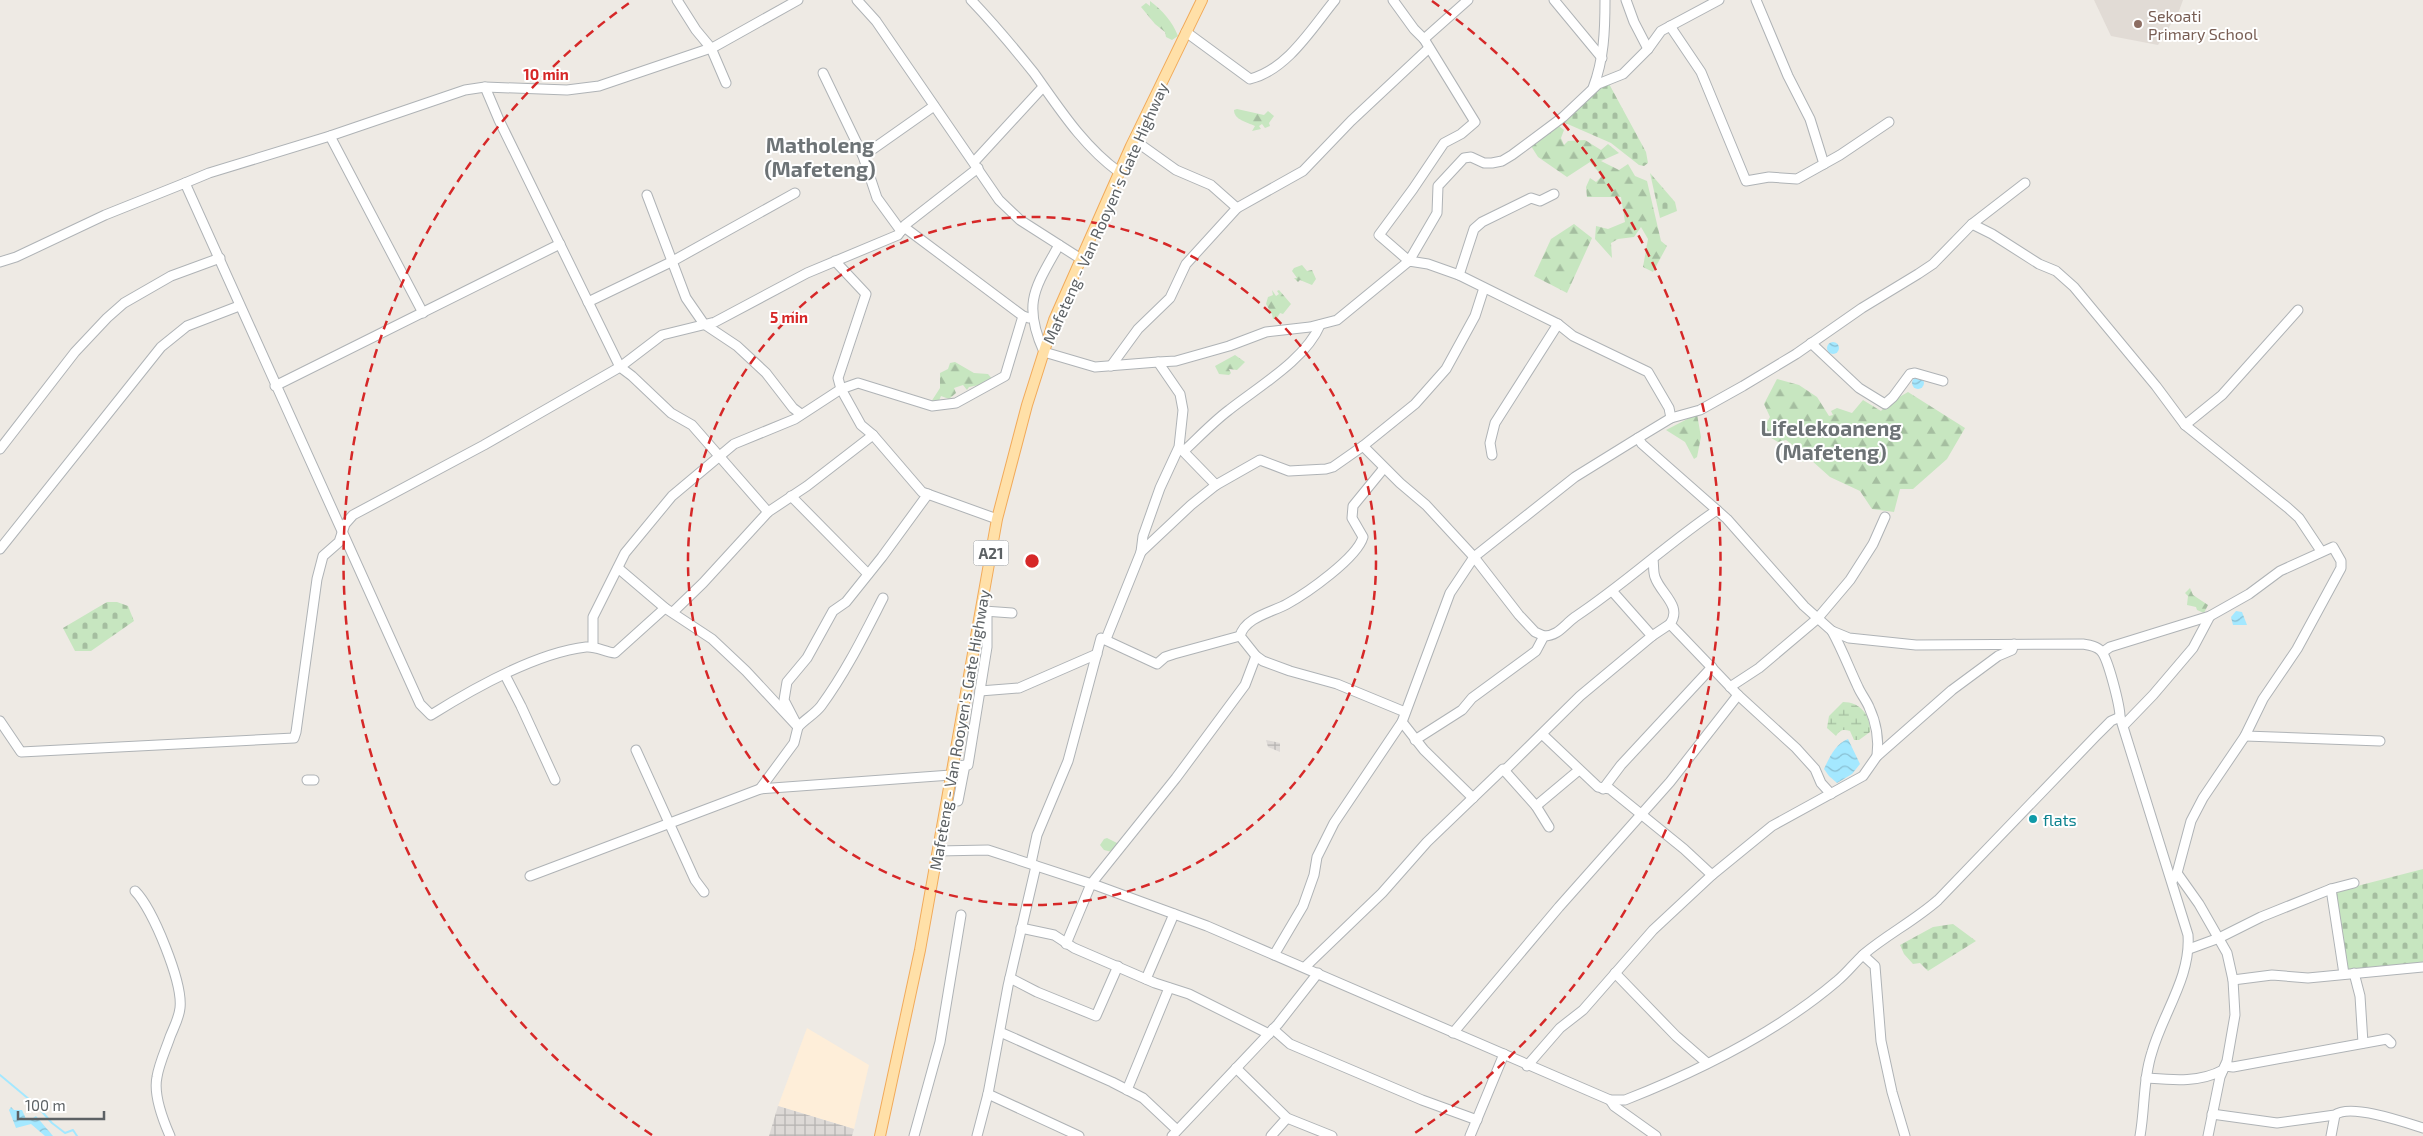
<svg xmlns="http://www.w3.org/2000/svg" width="2423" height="1136" viewBox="0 0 2423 1136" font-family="'Exo 2',sans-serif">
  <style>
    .commercial { fill: #feeed9 }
    .industrial { fill: url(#industrial-grid) }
    .education { fill: #e1dbd5 }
    .forest { fill: url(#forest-firs) }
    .wetland { fill: url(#wetland-marsh) }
    .cemetery { fill: url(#cemetery-stones) }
    .water { fill: url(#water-waves) }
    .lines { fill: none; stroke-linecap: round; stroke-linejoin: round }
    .stream { stroke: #a4e8ff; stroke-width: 2 }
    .minor-casing { stroke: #afb3b6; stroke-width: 11 }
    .major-casing { stroke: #f1aa5a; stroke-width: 12 }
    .minor { stroke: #fff; stroke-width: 9 }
    .major { stroke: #ffe0a8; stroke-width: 10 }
    .ring { fill: none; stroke: #d62828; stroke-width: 2.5; stroke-dasharray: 9 6 }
    .education-dot { fill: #8d6e63; stroke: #fff; stroke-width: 2 }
    .culture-dot { fill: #0f9aa8; stroke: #fff; stroke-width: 2 }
    .labels { text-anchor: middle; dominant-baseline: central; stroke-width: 4; stroke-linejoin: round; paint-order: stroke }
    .shield { fill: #fff; stroke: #8d9092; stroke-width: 1 }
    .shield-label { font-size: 15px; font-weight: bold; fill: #5c6164 }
    .education-label { font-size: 16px; fill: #785e54; stroke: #fff; text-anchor: start }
    .street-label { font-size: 16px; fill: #5c6164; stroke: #fff }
    .culture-label { font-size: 16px; fill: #0d838f; stroke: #fff; text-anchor: start }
    .district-label { font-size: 21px; font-weight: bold; fill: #6d7376; stroke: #fff }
    .centre { fill: #d62828; stroke: #fff; stroke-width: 2.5 }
    .ring-label { font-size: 15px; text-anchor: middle; font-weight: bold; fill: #d62828; stroke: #fff; stroke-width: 4; stroke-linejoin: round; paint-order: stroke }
  </style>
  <defs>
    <pattern id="industrial-grid" width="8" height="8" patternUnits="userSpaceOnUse" patternTransform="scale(1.25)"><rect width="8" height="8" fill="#ddd9d6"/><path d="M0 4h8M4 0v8" fill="none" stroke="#b6b3b1"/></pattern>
    <pattern id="forest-firs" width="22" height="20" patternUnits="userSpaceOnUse" patternTransform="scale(1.25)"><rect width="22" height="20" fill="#c7e6c0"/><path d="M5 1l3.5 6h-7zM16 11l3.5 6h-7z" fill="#a5bea0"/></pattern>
    <pattern id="wetland-marsh" width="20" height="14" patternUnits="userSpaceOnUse" patternTransform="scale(1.25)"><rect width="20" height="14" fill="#c7e6c0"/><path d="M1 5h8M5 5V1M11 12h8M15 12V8" fill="none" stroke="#a5bea0"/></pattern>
    <pattern id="cemetery-stones" width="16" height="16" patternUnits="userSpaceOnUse" patternTransform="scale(1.25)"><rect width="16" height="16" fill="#c7e6c0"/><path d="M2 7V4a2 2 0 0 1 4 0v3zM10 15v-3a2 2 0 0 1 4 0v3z" fill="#a5bea0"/></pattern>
    <pattern id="water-waves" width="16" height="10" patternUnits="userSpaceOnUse" patternTransform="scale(1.25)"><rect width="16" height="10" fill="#a4e8ff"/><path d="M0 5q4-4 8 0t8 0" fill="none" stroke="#89bfd2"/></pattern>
  </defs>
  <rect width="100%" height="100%" fill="#eeeae4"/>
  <path class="commercial" d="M807,1028L869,1065L854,1129L778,1106Z"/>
  <g class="industrial">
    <path d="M1266,740L1280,743V752L1268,747Z"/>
    <path d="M778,1106L854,1129L852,1136H769Z"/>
  </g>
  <path class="education" d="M2094,0H2183L2179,11L2158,45L2111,36Z"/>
  <g class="forest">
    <path d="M1150,1C1163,11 1172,21 1178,36L1172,40L1166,37L1165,32L1155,24L1141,7L1146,3L1150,6Z"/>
    <path d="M1237,109L1264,115L1268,111L1274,116L1269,123L1270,126L1265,128L1262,124L1259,126L1261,129L1252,131L1255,126C1247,122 1234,120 1234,110Z"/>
    <path d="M1559,126L1564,130L1561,138L1564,145L1568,141L1585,140L1601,150L1608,144L1619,153L1601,161L1619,170L1628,164L1635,176L1647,181L1661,241L1667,246L1653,272L1643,267L1648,239L1641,227L1634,237L1618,239L1611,243L1612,258L1595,239L1596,226L1608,229L1625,222L1621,197H1587L1586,187L1590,178L1596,182L1602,176L1590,162L1567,177L1538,157L1531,146Z"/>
    <path d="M1574,224L1592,238L1567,293L1534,276L1551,239Z"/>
    <path d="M1302,265L1307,271L1312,270L1316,279L1312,285L1300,280L1298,282L1294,278H1297L1292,271L1294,268Z"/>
    <path d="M1272,290L1276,296L1279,294L1277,291L1279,290L1291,304L1283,314L1280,313L1277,318L1273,319L1272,314L1267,310L1269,309L1266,304L1268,297L1273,295Z"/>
    <path d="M1235,355L1245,362L1237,370L1229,369L1231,373L1229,375L1219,374L1215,366Z"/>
    <path d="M955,362L974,373L988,374L994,381L990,383L969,387L967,390L963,385L954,388L956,393L949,399L941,396L938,403L931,402L940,388V373L948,369L950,363Z"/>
    <path d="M1777,379L1799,385L1817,397L1829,416L1833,415L1831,411L1837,408L1852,413L1863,400L1881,411L1887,404L1908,392L1965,428L1947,459L1913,489H1900L1894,512L1872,509L1860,491L1830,477L1811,460L1803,462L1799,450L1786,440L1778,442L1761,432L1770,417L1764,404Z"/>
    <path d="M1697,414L1701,437L1697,457L1694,459L1685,442L1666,430Z"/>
    <path d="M2190,588L2193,595L2208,605L2204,613L2197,610L2196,607L2187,605L2188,596L2185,593Z"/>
    <path d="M1107,838L1117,843L1121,848L1116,853L1104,850L1100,845L1104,839Z"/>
  </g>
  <path class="wetland" d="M1843,702C1860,702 1871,715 1870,732L1859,740H1854L1850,731C1843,729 1840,730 1836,736L1827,728L1829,716Z"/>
  <g class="cemetery">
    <path d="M1608,82L1646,152L1648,163L1644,166L1639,165L1611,143L1563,122L1595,89Z"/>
    <path d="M1650,173L1675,202L1677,211L1660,218Z"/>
    <path d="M107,602H117L128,606L134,621L91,651H75L63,628Z"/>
    <path d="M2423,869V965L2346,971L2343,937L2334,892Z"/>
    <path d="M1953,924L1976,941L1928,971L1920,963L1913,964L1904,954L1900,945L1933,927Z"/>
  </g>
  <g class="water">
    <circle cx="1833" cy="348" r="6"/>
    <circle cx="1918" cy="383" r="6"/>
    <path d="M2236,611L2242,612L2247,625H2233L2231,617Z"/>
    <path d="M1848,739L1860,764L1852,774L1837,783L1829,776L1824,769C1829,758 1836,743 1848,739Z"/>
    <path d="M11,1107L14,1110H22L26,1119L30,1120L36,1116L53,1136H45L31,1124L16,1128L9,1110Z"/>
  </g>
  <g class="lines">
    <path class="stream" d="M0,1075L36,1105L52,1123L65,1133L73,1130L77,1136"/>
    <g class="minor-casing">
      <g id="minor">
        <path d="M677,0L696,30L711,48L726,83"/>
        <path d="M857,0L876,21L999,200L1020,220L1081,259"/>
        <path d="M971,0C993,23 1014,48 1034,73C1059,108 1083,146 1119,172"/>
        <path d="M1393,0L1414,29L1424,39L1475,122L1461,134L1444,143L1413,189L1379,235L1409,261L1437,213L1438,186L1464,158L1471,157L1484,163H1492L1502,161L1512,155L1563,117L1598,84L1623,74L1648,49L1661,31L1719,0"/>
        <path d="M1554,0L1602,58"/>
        <path d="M1626,0L1634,22L1648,49"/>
        <path d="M1756,0L1788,76L1810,119L1824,164"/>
        <path d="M1670,26L1701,72L1746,181L1769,177L1797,179L1840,155L1889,122"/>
        <path d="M1186,32L1250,79C1287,70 1312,28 1335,0"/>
        <path d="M1424,39L1468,0"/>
        <path d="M823,73L863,156L877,198L901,231"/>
        <path d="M485,87L499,120L620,367L632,376L671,413L692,425L768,512"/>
        <path d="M1593,88C1604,59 1605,31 1605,0"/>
        <path d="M330,136L423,313"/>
        <path d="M1134,140L1176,170L1211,185L1237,208"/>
        <path d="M863,156L934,106"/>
        <path d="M974,162L1043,87"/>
        <path d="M185,183L209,173L330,136L465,90L485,87L567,90L599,86L714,47L798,0"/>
        <path d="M647,195L686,298L704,324L737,346L766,373L793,408L801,414"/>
        <path d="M1972,224L1992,234L2039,264L2056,271L2074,287L2156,386L2185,425L2288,508L2299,518L2321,551"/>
        <path d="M904,227L1023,316L1029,318"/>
        <path d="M1059,245C1035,288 1022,303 1044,352L1095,367L1158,362L1176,361L1229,346L1266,332L1310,327L1337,320L1409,261L1428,264L1459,275L1558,324L1573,336L1648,372L1669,408L1671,418L1638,438L1642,444L1727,519L1804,606L1832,631L1849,638L1916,645L2083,644C2089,645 2097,646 2101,651C2108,658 2120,706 2120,717L2188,935C2191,977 2163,1013 2152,1052C2143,1079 2145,1108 2140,1136"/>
        <path d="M835,261L866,294L838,378L841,389L861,425L873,435L922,492L997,519"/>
        <path d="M0,262L16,257L105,215L185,183L420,704L431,715C474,688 535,653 586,647C596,646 605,652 615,653L665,608"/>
        <path d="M1459,275L1474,229L1482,222L1531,198L1540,201L1554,194"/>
        <path d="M588,302L671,262L795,193"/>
        <path d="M1811,343L1859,388L1885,404L1893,397L1910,374L1915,373L1943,381"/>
        <path d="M1111,366L1138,329L1170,298L1186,264L1237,208L1303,171L1351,121L1429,48"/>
        <path d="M275,386L560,244"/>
        <path d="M1671,418L1700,410L1743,386L1796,354L1862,308L1918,274L1933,264L1972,224L2025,183"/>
        <path d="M2185,425L2222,395L2298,310"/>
        <path d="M1363,446L1400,483L1426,505L1474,557L1519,615L1535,632L1544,636C1558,636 1564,625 1575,617C1625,584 1668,543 1717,510"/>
        <path d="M1180,448L1216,485"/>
        <path d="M0,449L75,352L107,318L124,303L171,276L220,258"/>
        <path d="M1184,451C1199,437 1213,422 1229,410C1258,387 1306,359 1320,325"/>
        <path d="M1492,455L1490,443L1495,423L1558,324"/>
        <path d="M791,496L868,574"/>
        <path d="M0,549L161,347L187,326L239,306"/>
        <path d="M1141,552L1143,536L1160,488L1179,447L1183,410L1180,394L1158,362"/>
        <path d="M1653,560C1654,565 1653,572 1655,577C1660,593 1683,606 1670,624L1738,695L1796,748L1815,769L1821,783L1831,794"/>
        <path d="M618,568L665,608L712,639L746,671L798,727C805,719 815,714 821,706C846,672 864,635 883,598"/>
        <path d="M1613,592L1652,636L1670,624"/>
        <path d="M984,611L1012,613"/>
        <path d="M673,612L703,583L768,512L807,486L873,435"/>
        <path d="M1832,631C1842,649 1849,668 1858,687C1861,694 1866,700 1869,707C1876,722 1879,740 1877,756"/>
        <path d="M1240,636C1245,617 1273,612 1287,604C1307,593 1357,558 1363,537L1352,518L1353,506L1384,468"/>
        <path d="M1240,636L1256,656L1263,661L1290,671L1337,684L1405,712"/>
        <path d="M1106,639L1141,552L1191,505L1216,485L1260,460L1289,471L1326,469L1333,467L1363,446L1415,404L1446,369L1475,316L1484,288"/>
        <path d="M593,647V617L625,553L672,496L734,444L795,419L841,389L858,383L932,406L956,403L1005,376L1023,316"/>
        <path d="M2103,652L2110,647L2210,616L2249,594L2280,571L2333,547L2341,561V568L2297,649L2263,699L2245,736L2203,798L2191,821L2177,873L2172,881"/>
        <path d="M505,675L521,706L555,780"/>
        <path d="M1730,687L1759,668L1817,619L1850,580L1873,544L1885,517"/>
        <path d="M980,691L1019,688L1097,654"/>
        <path d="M0,721L21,752L294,738L296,732L317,579L323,556L339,542L345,524L353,515L484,445L620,367L662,335L715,322L807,273L898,235L905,225L978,168"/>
        <path d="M1402,722L1424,750L1473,798"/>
        <path d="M2124,725L2153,695L2193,648L2210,616"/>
        <path d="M1542,734L1598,787L1610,789L1684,849L1712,875"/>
        <path d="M2245,736L2380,741"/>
        <path d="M1415,740L1462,710L1472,698L1536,651L1544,636"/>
        <path d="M636,750L695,880L704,892"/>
        <path d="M953,766L968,765L987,647V611"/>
        <path d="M1505,770L1580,696L1652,636"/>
        <path d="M307,780H314"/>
        <path d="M760,789L794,743L798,727L784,700L787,682L807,658L833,611L846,602L882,557L928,494"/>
        <path d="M1603,789L1621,765L1712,667"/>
        <path d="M958,801L965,765"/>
        <path d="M1536,806L1579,770"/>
        <path d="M938,851L988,850L1098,886L1207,926L1610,1100H1625C1699,1071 1776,1033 1837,981C1847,973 1855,962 1864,954C1888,934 1914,921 1938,900L2096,736L2111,721L2120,717"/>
        <path d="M1031,863L1037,835L1068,761L1101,638L1157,664L1165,657L1174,654L1240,636"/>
        <path d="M2177,873L2199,904L2227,953L2233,980L2235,1015L2227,1061L2220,1077L2208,1136"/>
        <path d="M530,876L760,789L951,775"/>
        <path d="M2331,889L2344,974"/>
        <path d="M135,891C153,909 183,983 180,1008C179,1018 174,1027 170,1037C166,1049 159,1064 157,1077C153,1095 163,1120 170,1136"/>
        <path d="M1021,928L1054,935L1074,948L1155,983L1189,994L1269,1034"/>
        <path d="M1066,944L1091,884L1176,778L1245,685L1256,656"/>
        <path d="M2189,949L2219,938L2261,917L2331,889L2354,883"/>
        <path d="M1274,955L1303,906L1314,875L1317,857L1334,823L1402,722L1450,593L1474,557L1575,477L1638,438"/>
        <path d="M1863,955L1875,966L1881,1041L1892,1092L1905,1136"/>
        <path d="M1305,967L1382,893L1427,842L1503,769L1536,806L1549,827"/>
        <path d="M1615,973L1676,1036L1707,1063"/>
        <path d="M2354,973L2360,996L2363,1043"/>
        <path d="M1010,978L1037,992L1096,1016L1118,966"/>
        <path d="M1146,979L1174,914"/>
        <path d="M2233,980L2272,975L2308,978L2423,967"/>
        <path d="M1273,1029L1290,1044L1422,1100L1477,1120"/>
        <path d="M1000,1032L1112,1082L1143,1098L1177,1130"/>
        <path d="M1453,1033L1559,907L1670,782L1738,695"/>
        <path d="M1527,1066L1560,1028L1583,1010L1653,930L1712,875L1772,826L1863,776L1877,756L1952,690L1998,656L2012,650L2014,644"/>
        <path d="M2225,1066L2233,1067L2387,1039L2391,1043"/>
        <path d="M1236,1068L1287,1118L1332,1136"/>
        <path d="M2146,1078C2172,1080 2199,1083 2223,1070"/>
        <path d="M1127,1090L1169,988"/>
        <path d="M988,1094L1079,1136"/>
        <path d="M1610,1100L1614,1106L1656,1136"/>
        <path d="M2212,1114L2277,1123L2335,1115C2350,1103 2404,1122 2423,1128"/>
        <path d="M914,1136L940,1042L961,915"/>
        <path d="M977,1136L988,1094L1008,986L1036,866"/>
        <path d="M1172,1136L1278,1024L1318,973"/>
        <path d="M1271,1136L1287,1118"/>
        <path d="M1470,1136L1504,1054"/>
        <path d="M2331,1136L2335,1115"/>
      </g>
    </g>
    <g class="major-casing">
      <path id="major" d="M880,1136L920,950L997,519L1027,405L1054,320L1131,146L1202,0"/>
    </g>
    <use href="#minor" class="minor"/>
    <use href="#major" class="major"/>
  </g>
  <g class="ring">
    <circle cx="1032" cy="561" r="344"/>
    <path d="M652 1135A688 688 0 0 1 632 1M1432 1A688 688 0 0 1 1412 1135"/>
  </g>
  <circle class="education-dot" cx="2138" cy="24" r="5"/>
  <circle class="culture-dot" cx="2033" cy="819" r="5"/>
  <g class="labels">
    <rect class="shield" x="973.5" y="540.5" width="35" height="25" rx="4"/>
    <g class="shield-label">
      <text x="991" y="553">A21</text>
    </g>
    <g class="education-label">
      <text x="2148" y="15">Sekoati<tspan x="2148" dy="18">Primary School</tspan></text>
    </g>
    <g class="street-label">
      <text transform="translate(1105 213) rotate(-66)">Mafeteng - Van Rooyen's Gate Highway</text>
      <text transform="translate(959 730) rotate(-80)">Mafeteng - Van Rooyen's Gate Highway</text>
    </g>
    <g class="culture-label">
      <text x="2043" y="819">flats</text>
    </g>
    <g class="district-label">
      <text x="820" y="144">Matholeng<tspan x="820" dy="24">(Mafeteng)</tspan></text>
      <text x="1831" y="427">Lifelekoaneng<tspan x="1831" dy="24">(Mafeteng)</tspan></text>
    </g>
  </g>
  <circle cx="1032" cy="561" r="8" class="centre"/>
  <g class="ring-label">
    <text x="546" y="80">10 min</text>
    <text x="789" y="323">5 min</text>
  </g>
  <path d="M18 1111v8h86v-8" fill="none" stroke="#5c6164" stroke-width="2.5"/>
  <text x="25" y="1111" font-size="15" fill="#5c6164" stroke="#ffffff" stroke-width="4" paint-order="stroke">100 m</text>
</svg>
